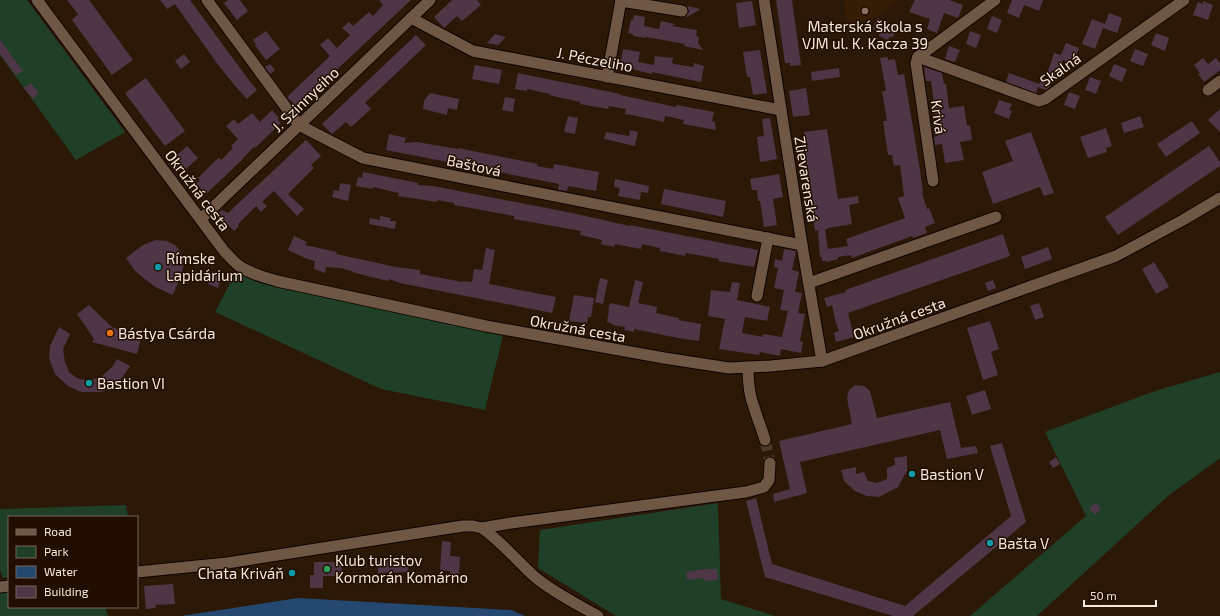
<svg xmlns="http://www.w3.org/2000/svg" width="1220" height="616" viewBox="0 0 1220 616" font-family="'Exo 2',sans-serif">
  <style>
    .built { fill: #341c05 }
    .green { fill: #203f27 }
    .water { fill: #254871 }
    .building { fill: #4e3646 }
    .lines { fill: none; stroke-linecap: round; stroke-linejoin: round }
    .street-tunnel { stroke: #493727; stroke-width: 11; stroke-dasharray: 11 5.5; stroke-linecap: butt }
    .street-casing { stroke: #120300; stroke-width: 13 }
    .street { stroke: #6e5744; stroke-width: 11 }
    .education-dot { fill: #8d6e63; stroke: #210e01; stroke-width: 1.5 }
    .culture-dot { fill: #0f9aa8; stroke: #210e01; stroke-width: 1.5 }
    .food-dot { fill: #e8710a; stroke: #210e01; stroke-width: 1.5 }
    .leisure-dot { fill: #2e9e5b; stroke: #210e01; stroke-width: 1.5 }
    .labels { text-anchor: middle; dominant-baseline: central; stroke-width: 3; stroke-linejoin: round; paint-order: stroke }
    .poi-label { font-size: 15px; fill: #f5e7dc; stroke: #210e01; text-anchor: start }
    .street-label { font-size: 15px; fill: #f5e7dc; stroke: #210e01 }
  </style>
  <rect width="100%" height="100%" fill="#2b1807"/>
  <path class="built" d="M844,0H900L858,30L847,22Z"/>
  <g class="green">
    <path d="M0,0H27L125,132L76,160L0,55Z"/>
    <path d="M236,272L503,335L485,410L381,389L215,312Z"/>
    <path d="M1220,372V458L1168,496L1037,616H970L1086,516L1045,432L1155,391Z"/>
    <path d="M718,503L721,599L775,616H616L538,568L540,530Z"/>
    <path d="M126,505L128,517H9V577L3,578L0,570V509Z"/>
    <path d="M9,591V607H105L108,616H0V592Z"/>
  </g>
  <path class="water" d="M298,598L511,610L525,616H181Z"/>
  <g class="building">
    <path d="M67,0H89L133,60L112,75L72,20L78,14Z"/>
    <path d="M160,0H190L251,83L257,90L247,99L235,86L216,62L175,4L167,9Z"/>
    <path d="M228,0H240L248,11L237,20L224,3Z"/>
    <path d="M379,0H411L297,107L287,97L330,56L320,45L328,38L337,48L350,35L342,28L349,22L353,26L369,12L373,16L383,5Z"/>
    <path d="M452,0H477L481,5L462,21L457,16L444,28L434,17Z"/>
    <path d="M776,0H792L801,65L790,66V63H785Z"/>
    <path d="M915,0H949L963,5L958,18L944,13L937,33L927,29L930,19L909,12Z"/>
    <path d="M1012,0H1043L1039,11L1024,5L1019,18L1007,13Z"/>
    <path d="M752,1L756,25L739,28L736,3Z"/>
    <path d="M1203,1L1213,5L1208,20L1193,15L1198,2L1203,4Z"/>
    <path d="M687,6L701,9L685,18L689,12Z"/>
    <path d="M1109,13L1122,18L1117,33L1103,28L1095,49L1082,44L1092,19L1105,24Z"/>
    <path d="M634,15L645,17L644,26L659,29L661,21L675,24L672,26L697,30L696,36L699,37L698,43L703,50L684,46L685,44L646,37L645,38L633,36V34L628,33L631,20H633Z"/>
    <path d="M992,16L1002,20L997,33L987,29Z"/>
    <path d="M877,18L897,27L893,37L890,36L888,40L879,36L880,32L873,29Z"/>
    <path d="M266,31L280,49L266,60L255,45L256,44L253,40Z"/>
    <path d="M970,31L981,35L976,48L966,44Z"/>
    <path d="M1156,33L1169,38L1165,51L1151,45Z"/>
    <path d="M495,34L506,37L498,45L487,43Z"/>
    <path d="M416,35L426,45L365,103L371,109L351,127L346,122L332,134L322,124Z"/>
    <path d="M0,40L23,71L16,75L0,54Z"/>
    <path d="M1066,43L1079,48L1073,64L1063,60L1057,78L1047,74L1054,53L1061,55Z"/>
    <path d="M949,46L960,50L955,62L945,59Z"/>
    <path d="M623,49L640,52L638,62L654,65L655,56L673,58L672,63L674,64L693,67L694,63L704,66L701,82L652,72V74L635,70V69L620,66Z"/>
    <path d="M1135,49L1148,54L1143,66L1130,61Z"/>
    <path d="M760,50L767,93L753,95L750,77H747L743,52Z"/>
    <path d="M184,54L190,62L181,69L175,61Z"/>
    <path d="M888,57V60L895,59L898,75L904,74L920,170L923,193H922L927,209L929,208L935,223L925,227L927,233L913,238L912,236L852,258L851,255L838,257V259L826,262V261H822V257H820L818,230L815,231L813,217L812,209L814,207L803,139H805L804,132L827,129L838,199L858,196L859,203L849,205L852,224L828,228V229H825L828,249L848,246L846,239L905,218L898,198L904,196L900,165L894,166L892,155H888L883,121H887L882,91H886L880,58Z"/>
    <path d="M1203,58L1208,64L1216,58L1220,63V70L1204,82L1198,74L1200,73L1194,65Z"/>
    <path d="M270,64L275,70L270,74L265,67Z"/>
    <path d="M1114,64L1127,69L1122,82L1109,76Z"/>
    <path d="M475,65L502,70L499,84L472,79Z"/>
    <path d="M924,67L942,73L944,84L946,83L949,108L964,106L967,126L970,125L972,140L960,142L964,160L945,163L942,144L935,145L934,137L938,136V132L931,81H926Z"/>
    <path d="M839,68L840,77L812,81L811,72Z"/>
    <path d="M518,73L620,94V95L676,107L677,105L714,112L712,121L715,122L716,130L683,124L684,120L665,116L664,122L632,115L625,114L626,109L609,106L608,109L580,104V102L549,95L550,94L527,89V91L515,89Z"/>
    <path d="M1009,73L1039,84L1042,78L1051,81L1049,88L1046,90L1038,87L1036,93L1006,82Z"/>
    <path d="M1090,77L1101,81L1096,94L1085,90Z"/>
    <path d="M146,78L185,131L165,146L125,93Z"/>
    <path d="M31,83L39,93L33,99L24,88Z"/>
    <path d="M806,88L810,115L793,117L789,91Z"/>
    <path d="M1069,92L1080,96L1075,109L1064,105Z"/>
    <path d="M430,93L459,99L457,110L448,108L447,115L423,109L424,101Z"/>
    <path d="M505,97L515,99L513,112L502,110Z"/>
    <path d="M999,100L1012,104L1009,110L1012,111L1009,119L994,113Z"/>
    <path d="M1220,109V132L1208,120Z"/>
    <path d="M272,110L279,118L278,120L281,123L255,148L254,147L243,158V159L206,194L196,184L200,180L198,178L215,161L219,158L221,160L233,148L231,146L238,139L226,126L234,119L238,124L252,113L260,122Z"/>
    <path d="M568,116L578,118L575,134L564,132Z"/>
    <path d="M1140,116L1144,127L1124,133L1121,123Z"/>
    <path d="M770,118L777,159L760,162L757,137L764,136L762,119Z"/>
    <path d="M1192,121L1200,133L1166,157L1157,144Z"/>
    <path d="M1106,128L1112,146L1106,148L1107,152L1088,158L1080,137Z"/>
    <path d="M630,130L638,132L635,146L604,139L606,132L629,136Z"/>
    <path d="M1031,132L1054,193L1044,196L1040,187L993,204L982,172L1013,161L1005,141Z"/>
    <path d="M389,134L406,138L404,143L417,142L458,149V148L538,164L537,166L553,169L554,164L599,172L596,191L568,186L567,191L558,190L559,184L386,150Z"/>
    <path d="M306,140L321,156L311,165L314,168L288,194L304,209L297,216L274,191L262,202L267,206L261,212L256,206L238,224L239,226L234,231L218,214L222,210L228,213Z"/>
    <path d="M187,146L198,158L186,169L175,157Z"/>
    <path d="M1209,146L1220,162V166L1118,235L1105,217Z"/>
    <path d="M363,172L418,183V185L433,186L572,213L630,226V225L758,250L754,267L718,261L719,259L686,253L685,256L660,251V248L642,244L641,249L615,244L614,247L601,244L602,240L580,235L581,231L514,219V216L454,205V203L437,200V202L398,196L399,193L373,187V189L356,186L358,177L362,178Z"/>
    <path d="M779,174L783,197L773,199L777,225L764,227L760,201H758L757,190H752L750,179Z"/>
    <path d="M615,179L649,186L648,193L641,192L640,200L618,196L620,188L614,187Z"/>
    <path d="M340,183L351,185L348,201L332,197L334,190L339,191Z"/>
    <path d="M664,189L726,201L723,217L661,204Z"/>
    <path d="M380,216L391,218L390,221H396L395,229L369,224L370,218L380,220Z"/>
    <path d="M1003,234L1010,256L848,313L854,337L836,342L834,333L839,331L836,323L832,305L827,307L824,298L846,292L845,290L851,288Z"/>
    <path d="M294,236L307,242L305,245L337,252L336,254L396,267L420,270V274L463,282V281L472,282L474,269L482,270L486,248L495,250L489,284L556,297L552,313L400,283L389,279L388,281L367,276L352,272V271L340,268L326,267L325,273L314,269L315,261L307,259L288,250Z"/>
    <path d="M156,240L167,241L175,245L181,252L184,261L182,273L173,295L155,287L135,271L126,258L143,245Z"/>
    <path d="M1048,247L1052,259L1025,269L1021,257Z"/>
    <path d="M784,249L796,251L792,270L799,272L795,292L802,293L798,313L805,314L800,341L803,342L801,353L781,349L780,356L760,352L759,355L719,349L725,319L708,316L711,290L730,292L732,282L740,283L737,300L770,307L767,321L745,317L742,333L763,337V334L782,337L788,311L780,310L784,290L774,288L778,268L774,267L775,259L782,261Z"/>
    <path d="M1154,262L1160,272L1162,274L1169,287L1156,294L1142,269Z"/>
    <path d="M213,272L222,276L218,288L208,284Z"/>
    <path d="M600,278L608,280L603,304L595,302Z"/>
    <path d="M635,280L643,282L638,303L657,307L656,313L679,318L678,320L701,324L699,341L678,338L634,329V332L624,330L625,327L612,325L613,324L607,322L609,311H608L610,303L629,307Z"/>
    <path d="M993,280L996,288L988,291L985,283Z"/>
    <path d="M574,295L594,298L591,317H588L587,323L569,321Z"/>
    <path d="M941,300L943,307L935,310L933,303Z"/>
    <path d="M1039,303L1044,317L1035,320L1030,306Z"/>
    <path d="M89,305L112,327L141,338L137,354L92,342L94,339L77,314Z"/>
    <path d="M990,321L999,349L991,352L998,375L983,380L967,328Z"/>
    <path d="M59,327L70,334L63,349L65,362L69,372L77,378L88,381L102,376L113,366L117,359L130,366L119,382L102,392H81L68,386L55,374L49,358L50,346Z"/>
    <path d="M855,385L864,386L870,391L877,418L950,402L961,448L976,446L978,453L947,459L940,430L800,462L807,493L774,502L773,494L790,489L779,441L852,424L847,398L849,390Z"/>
    <path d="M985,390L991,409L972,415L966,396Z"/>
    <path d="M1002,443L1026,522L913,616H893L765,577L746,501L756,498L772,564L905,606L1011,516L990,446Z"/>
    <path d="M907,456V471L898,487L879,497L867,496L855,491L844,481L841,470L856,467V474L864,472L868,481L877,483L887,479V468L895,465L894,458Z"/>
    <path d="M1056,457L1060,464L1053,468L1049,462Z"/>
    <path d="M1096,503L1101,509L1095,515L1089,508Z"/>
    <path d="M442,541L451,542L450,556L460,557L459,575H450V571L440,570Z"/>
    <path d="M407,560L408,572L378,573V561Z"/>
    <path d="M314,562H341L342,576H323V588H310V575H314Z"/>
    <path d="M705,569H717L718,580L704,581V578L687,580L686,572Z"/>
    <path d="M173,584L175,604L155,605L156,608L146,609L144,586Z"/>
  </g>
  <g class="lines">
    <path class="street-tunnel" d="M765,440L770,463"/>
    <g class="street-casing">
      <g id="street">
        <path d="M37,0L224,251C229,256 233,261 238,265C250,274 264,277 277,281L486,326L664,358L729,368L771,366L822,361L1116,256L1183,220L1220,198"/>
        <path d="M207,0L299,125L363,158L802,245"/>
        <path d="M764,0L802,245L822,361"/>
        <path d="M621,1L682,11"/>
        <path d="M411,18L473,51L781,110"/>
        <path d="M918,57L1039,101L1045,99L1184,0"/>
        <path d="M918,57L916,63L933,181"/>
        <path d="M918,57L995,0"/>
        <path d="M607,77L621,0"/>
        <path d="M1208,90L1220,81"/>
        <path d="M201,219L430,0"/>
        <path d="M809,283L996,217"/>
        <path d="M757,296L768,238"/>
        <path d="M748,368C748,381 749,395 754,407C757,418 762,429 765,440"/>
        <path d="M482,528C502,542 517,561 535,577C554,593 577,604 598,616"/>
        <path d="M137,572L227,563L463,526H473L482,528L511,523L746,492L764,487L769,480L770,463"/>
        <path d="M0,587L9,586"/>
      </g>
    </g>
    <use href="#street" class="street"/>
  </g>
  <circle class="education-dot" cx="865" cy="11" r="4"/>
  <g class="culture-dot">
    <circle cx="158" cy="267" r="4"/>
    <circle cx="89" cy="383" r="4"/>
    <circle cx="912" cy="474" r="4"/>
    <circle cx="990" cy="543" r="4"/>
    <circle cx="292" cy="573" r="4"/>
  </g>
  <circle class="food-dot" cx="110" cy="333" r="4"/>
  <circle class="leisure-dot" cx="327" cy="569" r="4"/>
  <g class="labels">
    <g class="poi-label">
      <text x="865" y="26" text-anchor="middle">Materská škola s<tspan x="865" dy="17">VJM ul. K. Kacza 39</tspan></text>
      <text x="166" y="258">Rímske<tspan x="166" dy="17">Lapidárium</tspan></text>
      <text x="118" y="333">Bástya Csárda</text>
      <text x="97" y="383">Bastion VI</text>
      <text x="920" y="474">Bastion V</text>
      <text x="998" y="543">Bašta V</text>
      <text x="335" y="560">Klub turistov<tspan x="335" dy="17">Kormorán Komárno</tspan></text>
      <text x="284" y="573" text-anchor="end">Chata Kriváň</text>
    </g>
    <g class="street-label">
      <text transform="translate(595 59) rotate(11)">J. Péczeliho</text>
      <text transform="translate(1060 69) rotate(-35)">Skalná</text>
      <text transform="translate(305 99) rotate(-44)">J. Szinnyeiho</text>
      <text transform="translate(939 117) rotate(82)">Krivá</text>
      <text transform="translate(474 165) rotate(12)">Baštová</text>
      <text transform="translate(807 179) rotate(81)">Zlievarenská</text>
      <text transform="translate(198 190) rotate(53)">Okružná cesta</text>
      <text transform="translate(899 318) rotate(-20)">Okružná cesta</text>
      <text transform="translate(578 328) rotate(10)">Okružná cesta</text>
    </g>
  </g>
  <rect x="8" y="516" width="130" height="92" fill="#210e01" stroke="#766559"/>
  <rect x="16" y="529" width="20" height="6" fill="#6e5744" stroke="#766559"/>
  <text x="44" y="536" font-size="12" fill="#f5e7dc">Road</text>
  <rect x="16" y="546" width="20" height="12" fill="#203f27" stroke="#766559"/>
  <text x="44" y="556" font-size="12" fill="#f5e7dc">Park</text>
  <rect x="16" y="566" width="20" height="12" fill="#254871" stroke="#766559"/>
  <text x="44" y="576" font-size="12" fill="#f5e7dc">Water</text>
  <rect x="16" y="586" width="20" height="12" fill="#4e3646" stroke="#766559"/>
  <text x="44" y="596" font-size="12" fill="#f5e7dc">Building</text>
  <path d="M1084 600v6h72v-6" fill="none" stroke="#f5e7dc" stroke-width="2"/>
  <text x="1090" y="600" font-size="12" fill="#f5e7dc" stroke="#210e01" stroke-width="3" paint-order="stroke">50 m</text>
</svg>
